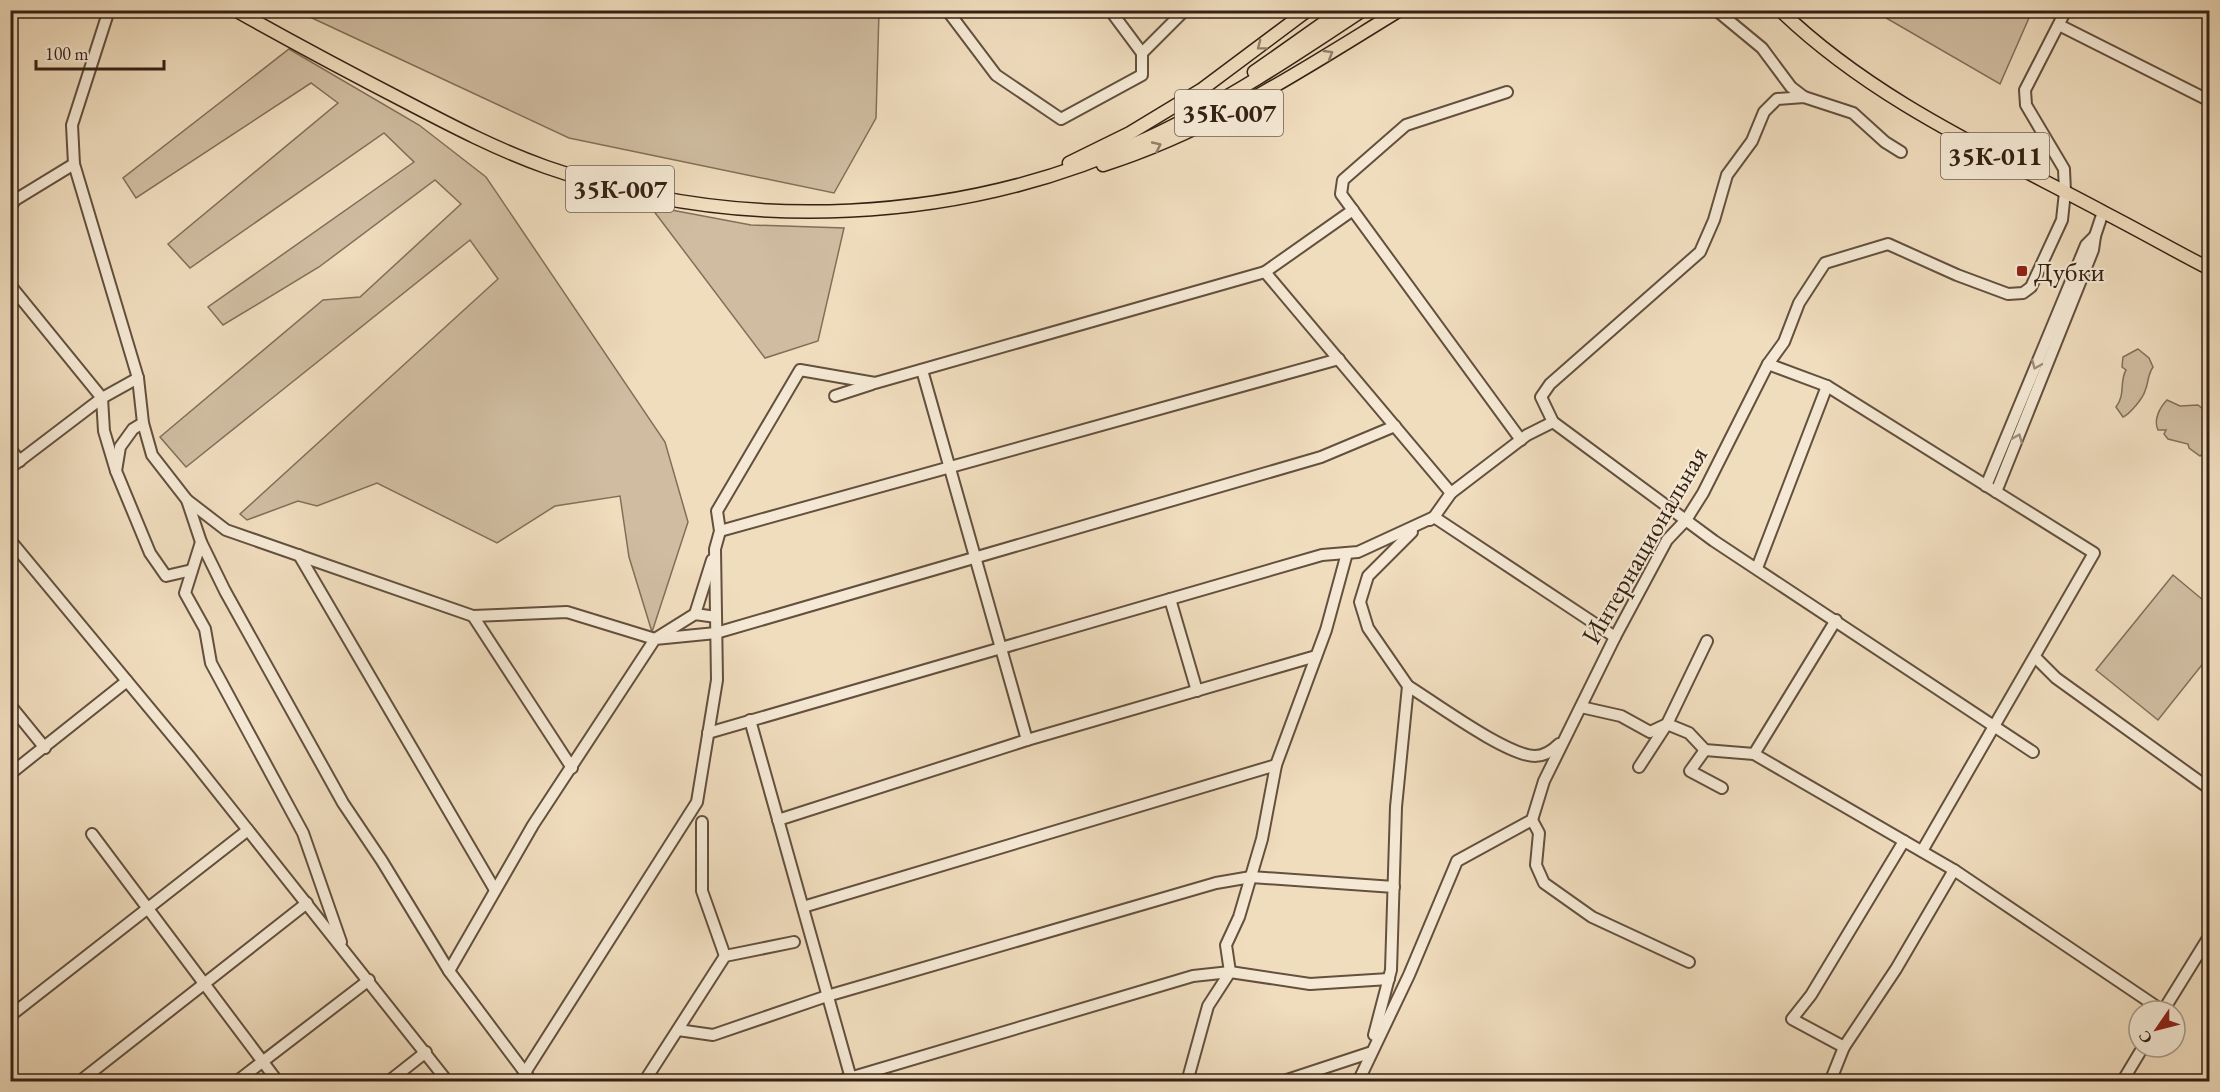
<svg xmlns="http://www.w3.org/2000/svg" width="2220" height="1092" viewBox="0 0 2220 1092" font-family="'EB Garamond',serif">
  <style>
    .green { fill: #d0bda1; stroke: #826f5a; stroke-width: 1.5 }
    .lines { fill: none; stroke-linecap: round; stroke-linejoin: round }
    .minor-casing { stroke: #63503e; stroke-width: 14 }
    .major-casing { stroke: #342114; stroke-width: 15 }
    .minor { stroke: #f5e9d5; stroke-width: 10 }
    .major { stroke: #f0ddbe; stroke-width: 12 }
    .oneway { stroke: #927f69 }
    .oneway2 { stroke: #9e8f7e }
    .poi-dot { fill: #8f2418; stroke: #f5e9d5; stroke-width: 2 }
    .labels { text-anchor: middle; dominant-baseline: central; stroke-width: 4.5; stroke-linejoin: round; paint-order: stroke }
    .shield { fill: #f5e9d5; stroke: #6e5d4e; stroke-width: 1.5 }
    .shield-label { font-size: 26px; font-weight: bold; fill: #342114 }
    .poi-label { font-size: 27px; fill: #342114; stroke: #f5e9d5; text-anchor: start }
    .street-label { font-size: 27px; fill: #342114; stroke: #f5e9d5 }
  </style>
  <rect width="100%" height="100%" fill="#f0ddbe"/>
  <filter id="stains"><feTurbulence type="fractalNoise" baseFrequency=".00333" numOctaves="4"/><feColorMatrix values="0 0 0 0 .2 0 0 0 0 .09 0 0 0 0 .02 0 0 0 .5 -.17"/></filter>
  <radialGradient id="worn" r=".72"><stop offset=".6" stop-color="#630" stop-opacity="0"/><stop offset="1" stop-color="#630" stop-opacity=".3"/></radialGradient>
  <g class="green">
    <path d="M297,11H879L876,118L834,193L569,138Z"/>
    <path d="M1874,11H2032L2000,84Z"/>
    <path d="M289,49L419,125L486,177L665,442L688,522L652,632L629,557L620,496L555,506L497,543L377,483L317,506L298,501L247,520L240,514L498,279L470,240L186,467L160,437L323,300L360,297L461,204L435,180L319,267L223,325L208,307L414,162L384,133L190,268L168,244L338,103L311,83L136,198L123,178Z"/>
    <path d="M650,206L751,225L844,228L818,341L765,358Z"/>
    <path d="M2138,349L2149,358L2153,367C2147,376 2149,382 2145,391C2143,398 2130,414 2123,417L2116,407C2126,394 2119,382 2126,370L2122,367L2123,357Z"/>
    <path d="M2167,400L2180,406L2198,405L2209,414V448L2200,456L2189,448L2188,444L2168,439L2164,434L2166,430H2158C2153,420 2160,407 2167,400Z"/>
    <path d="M2173,575L2209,605V656L2158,720L2096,670Z"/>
  </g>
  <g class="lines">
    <g class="minor-casing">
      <g id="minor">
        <path d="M109,10L72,125L74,164L138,378L143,423L152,455L187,500L226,530L473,616L567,612L655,639L695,614L716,617"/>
        <path d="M947,10L996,75L1061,119L1142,75V53L1185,10"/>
        <path d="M1110,10L1142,53"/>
        <path d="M1716,10L1762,48L1791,87L1804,97"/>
        <path d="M2061,26L2210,101"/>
        <path d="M1507,92L1406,125L1343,180L1341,194L1521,440"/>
        <path d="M1901,152L1885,142L1853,113L1804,97L1777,99L1764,112L1752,141L1727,175L1714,220L1700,252L1550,384L1541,397L1553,422L1714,541L2033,752"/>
        <path d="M10,208L15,200L74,164"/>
        <path d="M1265,272L1353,210"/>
        <path d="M10,285L102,398L104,431L116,471"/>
        <path d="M1768,364L1827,386L2094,553L1922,851"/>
        <path d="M922,370L1027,740"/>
        <path d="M835,396L872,384"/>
        <path d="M143,423L133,429L120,447L116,471L150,553L166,576L192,570"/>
        <path d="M10,449L20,461"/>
        <path d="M10,468L102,398L138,378"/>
        <path d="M1986,486L2086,245L2095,236"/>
        <path d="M1996,492L2093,250L2095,236L2103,212"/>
        <path d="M187,500L201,542L225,591L343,803L382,861L449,971L532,1082"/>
        <path d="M1430,520L1434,517L1615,637"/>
        <path d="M720,531L1339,359"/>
        <path d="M10,540L190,757L448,1082"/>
        <path d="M201,542L185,593L205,629L211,663L303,833L341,942"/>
        <path d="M299,555L495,890"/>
        <path d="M1757,568L1827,386"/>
        <path d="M1170,599L1197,691"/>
        <path d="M695,614L712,560"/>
        <path d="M473,616L572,768"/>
        <path d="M1836,620L1754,754L1954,870L2163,1011"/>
        <path d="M2036,658L2056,678L2210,789"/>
        <path d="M1408,686C1434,702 1507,756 1535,756C1545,756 1552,751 1559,744"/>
        <path d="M10,705L45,748"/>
        <path d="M1581,707L1621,716L1650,732L1667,724L1689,733L1705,750L1754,754"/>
        <path d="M750,720L852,1082"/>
        <path d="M708,733L1322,555L1358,552L1434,517L1451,493L1527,435L1553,422"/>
        <path d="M1705,750L1690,771L1722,788"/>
        <path d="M1639,767L1667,724L1707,641"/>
        <path d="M10,774L127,681"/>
        <path d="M778,820L1027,740L1316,656"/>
        <path d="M1532,820L1539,833L1536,865L1544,883L1592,917L1689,962"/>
        <path d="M702,822V891L725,956"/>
        <path d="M92,834L278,1082"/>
        <path d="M803,907L1276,765"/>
        <path d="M449,971L533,825L655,639L716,633L1321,457L1395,426"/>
        <path d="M2163,1011L2210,935"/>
        <path d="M10,1016L248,830"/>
        <path d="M678,1030L713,1035L827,996L1216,883L1251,877L1394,887"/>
        <path d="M1374,1035L1391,970L1396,807L1408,686L1368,628L1360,602L1368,576L1412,532"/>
        <path d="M1844,1047L1896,969L1954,870"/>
        <path d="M526,1071L697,802L717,680L715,549L720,531L717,511L800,370L875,383L1265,272L1451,493"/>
        <path d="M79,1082L307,903"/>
        <path d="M236,1082L369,980"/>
        <path d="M388,1082L426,1052"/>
        <path d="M644,1082L725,956L794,942"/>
        <path d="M836,1082L1193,976L1230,972L1310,984L1389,979"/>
        <path d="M1187,1082L1208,1006L1230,972L1226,945L1239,917L1262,839L1276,765L1326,630L1347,553"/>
        <path d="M1281,1082L1369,1053"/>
        <path d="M1358,1082L1409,975L1457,861L1532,820L1544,781L1615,637L1667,540L1686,520L1703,493L1768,364L1784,342L1799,303L1825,263L1888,244L1957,275L2008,294L2023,293L2031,287L2062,220L2065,192L2064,169L2026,105L2025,90L2066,10"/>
        <path d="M1830,1082L1844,1047L1792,1019L1811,995L1904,841"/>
        <path d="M2122,1082L2143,1047"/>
      </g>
    </g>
    <g class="major-casing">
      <g id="major">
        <path d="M235,10C292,42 350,73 408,103C452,126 498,150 546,167C739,235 962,225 1148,138C1223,103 1294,56 1363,10"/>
        <path d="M1780,10C1873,100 1993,153 2105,213C2140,231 2175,251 2210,269"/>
        <path d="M1254,72L1342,10"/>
        <path d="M1069,163L1130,133L1201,90L1308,10"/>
        <path d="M1103,165C1211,131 1305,68 1400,10"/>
      </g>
    </g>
    <use href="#minor" class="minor"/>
    <use href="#major" class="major"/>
  </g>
  <defs><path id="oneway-chevron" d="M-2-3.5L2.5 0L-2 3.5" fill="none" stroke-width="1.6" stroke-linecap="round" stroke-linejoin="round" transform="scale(1.5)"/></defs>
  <g class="oneway">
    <use href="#oneway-chevron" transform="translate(1261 46) rotate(143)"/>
    <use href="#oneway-chevron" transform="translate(1329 54) rotate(-31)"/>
    <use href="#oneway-chevron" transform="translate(1157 146) rotate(-25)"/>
  </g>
  <g class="oneway2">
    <use href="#oneway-chevron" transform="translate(2036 365) rotate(113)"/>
    <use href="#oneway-chevron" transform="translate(2018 438) rotate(-68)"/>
  </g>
  <rect class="poi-dot" x="2016" y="265" width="12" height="12" rx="3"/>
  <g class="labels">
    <g class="shield">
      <rect x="1175" y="90" width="108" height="46" rx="4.5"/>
      <rect x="1941" y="133" width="108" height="46" rx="4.5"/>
      <rect x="566" y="166" width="108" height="46" rx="4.5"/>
    </g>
    <g class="shield-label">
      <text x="1229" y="113">35К-007</text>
      <text x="1995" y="156">35К-011</text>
      <text x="620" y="189">35К-007</text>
    </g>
    <g class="poi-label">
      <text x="2034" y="271">Дубки</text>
    </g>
    <g class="street-label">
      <text transform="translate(1644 545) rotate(-60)">Интернациональная</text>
    </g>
  </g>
  <rect width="2220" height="1092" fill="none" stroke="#f0ddbe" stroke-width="36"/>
  <rect x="12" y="12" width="2196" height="1068" fill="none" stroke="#342114" stroke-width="3"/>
  <rect x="18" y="18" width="2184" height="1056" fill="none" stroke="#342114" stroke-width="1.5"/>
  <g transform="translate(2157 1029) rotate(235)"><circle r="28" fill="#f5e9d5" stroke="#a89988" stroke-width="1.5"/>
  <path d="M0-4.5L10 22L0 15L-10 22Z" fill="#8f2418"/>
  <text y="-9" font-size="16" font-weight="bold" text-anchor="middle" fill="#342114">С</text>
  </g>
  <path d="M36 60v9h128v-9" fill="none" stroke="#342114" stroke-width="3"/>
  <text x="45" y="60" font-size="18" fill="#342114" stroke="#f5e9d5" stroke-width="4.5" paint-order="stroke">100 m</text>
  <rect width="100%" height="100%" filter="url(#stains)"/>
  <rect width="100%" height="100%" fill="url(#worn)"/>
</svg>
